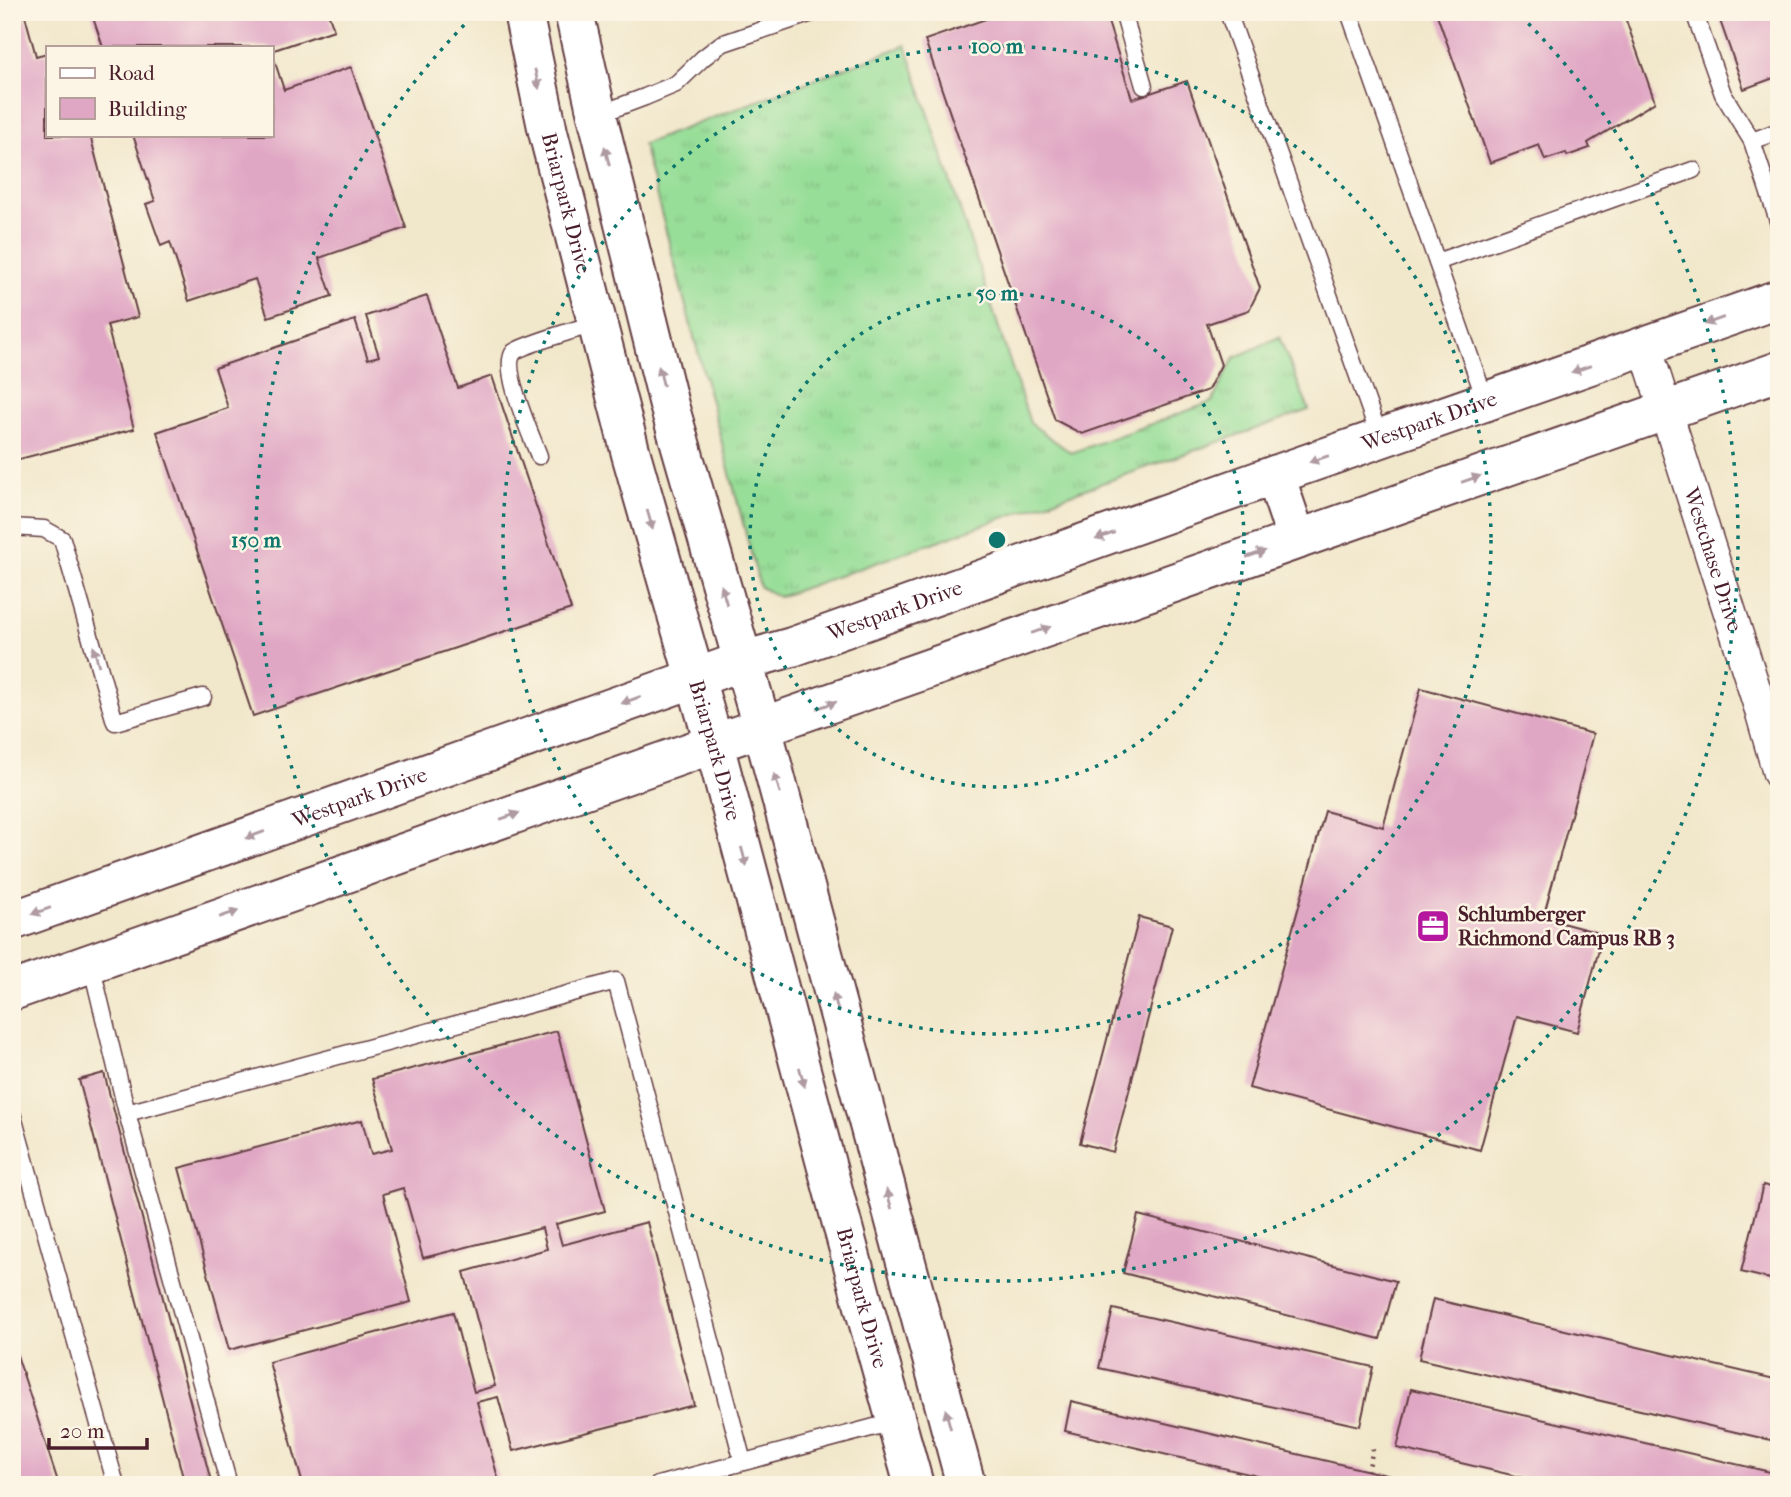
<svg xmlns="http://www.w3.org/2000/svg" width="1791" height="1497" viewBox="0 0 1791 1497" font-family="'IM FELL French Canon',serif">
  <style>
    .grass { fill: url(#grass-tufts); stroke: #707e62; stroke-width: 2 }
    .building { fill: #e0a7c4 }
    .lines { fill: none; stroke-linecap: round; stroke-linejoin: round }
    .service-casing { stroke: #633d43; stroke-width: 19 }
    .minor-casing { stroke: #633d43; stroke-width: 35 }
    .tertiary-casing { stroke: #633d43; stroke-width: 42 }
    .secondary-casing { stroke: #633d43; stroke-width: 42 }
    .path { stroke: #633d43; stroke-width: 4.5; stroke-dasharray: 2 5; stroke-linecap: butt }
    .service { stroke: #fff; stroke-width: 16 }
    .minor { stroke: #fff; stroke-width: 32 }
    .tertiary { stroke: #fff; stroke-width: 38 }
    .secondary { stroke: #fff; stroke-width: 38 }
    .oneway { fill: #ae9aa0 }
    .ring { fill: none; stroke: #0f766e; stroke-width: 3.5; stroke-dasharray: 3.5 7 }
    .labels { text-anchor: middle; dominant-baseline: central; stroke-width: 5; stroke-linejoin: round; paint-order: stroke }
    .street-label { font-size: 21px; fill: #4a1f2b; stroke: #fcf5e5 }
    .poi-label { font-size: 21px; font-weight: bold; fill: #4a1f2b; stroke: #fcf5e5; text-anchor: start }
    .centre { fill: #0f766e; stroke: #fcf5e5; stroke-width: 3.5 }
    .ring-label { font-size: 21px; text-anchor: middle; font-weight: bold; fill: #0f766e; stroke: #fcf5e5; stroke-width: 5; stroke-linejoin: round; paint-order: stroke }
  </style>
  <defs>
    <pattern id="grass-tufts" width="24" height="20" patternUnits="userSpaceOnUse" patternTransform="scale(1.75)"><rect width="24" height="20" fill="#97de98"/><path d="M3 7l-1-3M5 7V3M7 7l1-3M15 17l-1-3M17 17v-4M19 17l1-3" fill="none" stroke="#84be83"/></pattern>
  </defs>
  <rect width="100%" height="100%" fill="#fcf5e5"/>
  <filter id="ink" filterUnits="userSpaceOnUse"><feTurbulence type="fractalNoise" baseFrequency=".0143" numOctaves="2"/><feDisplacementMap in="SourceGraphic" scale="14" xChannelSelector="R" yChannelSelector="G"/><feConvolveMatrix kernelMatrix="1 2 1 2 8 2 1 2 1" color-interpolation-filters="sRGB"/></filter>
  <filter id="wash" filterUnits="userSpaceOnUse"><feTurbulence type="fractalNoise" baseFrequency=".00686" numOctaves="4" result="noise"/><feDisplacementMap in="SourceGraphic" scale="28" xChannelSelector="R" yChannelSelector="G"/><feGaussianBlur stdDeviation="1.57" result="paint"/><feColorMatrix in="noise" values="0 0 0 0 0 0 0 0 0 0 0 0 0 0 0 0 0 1.4 0 .05"/><feComposite in="paint" operator="in"/></filter>
  <g filter="url(#wash)">
    <rect width="100%" height="100%" fill="#f1e7cb"/>
    <path class="grass" d="M906,45L1030,423L1071,453L1212,402L1234,358L1279,337L1309,410L779,597L760,587L643,144Z"/>
    <g id="blocks">
      <g class="building">
        <path d="M12,12H24L36,56L47,53V135H90L138,317L107,325L134,429L12,461Z"/>
        <path d="M91,12H328L334,30L271,51V47H103Z"/>
        <path d="M1006,12H1105L1132,99L1187,81L1260,288L1249,310L1207,324L1221,365L1208,390L1082,434L1055,420L925,40Z"/>
        <path d="M1436,12H1623L1655,102L1588,143L1590,148L1567,156L1566,153L1545,160L1539,145L1490,163Z"/>
        <path d="M1717,12H1779V76L1744,89Z"/>
        <path d="M272,53L284,90L351,67L406,228L319,258L332,296L268,317L255,279L189,301L170,242L161,246L146,204L155,201L133,135H271Z"/>
        <path d="M427,296L458,388L492,376L571,609L253,716L157,432L228,408L215,368L355,320L368,359L379,356L366,316Z"/>
        <path d="M1421,688L1593,734L1543,918L1603,934L1577,1032L1517,1016L1480,1150L1249,1088L1325,811L1383,827Z"/>
        <path d="M1139,917L1172,926L1113,1152L1080,1143Z"/>
        <path d="M557,1031L605,1211L556,1224L562,1245L647,1222L694,1405L513,1451L498,1397L477,1402L500,1485H303L269,1362L453,1312L474,1392L495,1386L464,1272L547,1249L542,1228L423,1258L403,1188L383,1194L411,1302L229,1350L179,1168L362,1120L371,1154L392,1149L372,1079Z"/>
        <path d="M104,1073L212,1485H185L79,1080Z"/>
        <path d="M1763,1185L1779,1189L1778,1281L1741,1272Z"/>
        <path d="M1138,1215L1396,1281L1380,1339L1123,1273Z"/>
        <path d="M1433,1299L1779,1380V1442L1419,1359Z"/>
        <path d="M1113,1309L1373,1367L1360,1426L1099,1368Z"/>
        <path d="M12,1343H13L59,1485H12Z"/>
        <path d="M1411,1389L1779,1474V1485H1554L1397,1448Z"/>
        <path d="M1071,1401L1425,1484V1485H1296L1065,1431Z"/>
      </g>
    </g>
  </g>
  <g filter="url(#ink)">
    <use href="#blocks" fill-opacity="0" stroke="#633d43" stroke-width="2"/>
    <g class="lines">
      <g class="service-casing">
        <g id="service">
          <path d="M1123,12L1144,86"/>
          <path d="M1228,12L1380,438"/>
          <path d="M1349,12L1486,402"/>
          <path d="M1694,12L1723,94L1752,141L1779,224"/>
          <path d="M597,115L645,97L676,84L703,58L721,44L815,12"/>
          <path d="M1752,141L1779,131"/>
          <path d="M1437,262L1693,170"/>
          <path d="M539,456C532,437 500,367 514,352C522,345 582,328 596,323"/>
          <path d="M12,527L44,529L62,539L115,722L203,697"/>
          <path d="M91,964L127,1113L229,1485"/>
          <path d="M12,1113L116,1485"/>
          <path d="M127,1113L616,981L743,1462"/>
          <path d="M658,1485L897,1421"/>
        </g>
      </g>
      <g class="minor-casing">
        <g id="minor">
          <path id="s1" d="M1645,346L1761,710L1779,773"/>
        </g>
      </g>
      <g class="tertiary-casing">
        <g id="tertiary">
          <path id="s2" d="M523,12L548,132L631,454L714,744L865,1310L914,1485"/>
          <path d="M574,12L597,115L669,405L762,727L966,1485"/>
        </g>
      </g>
      <g class="secondary-casing">
        <g id="secondary">
          <path d="M1275,475L1297,540"/>
          <path id="s3" d="M12,921L743,661L792,647L1275,475L1779,299"/>
          <path d="M12,991L679,756L1779,371"/>
        </g>
      </g>
      <path class="path" d="M1365,1485L1373,1449"/>
      <use href="#service" class="service"/>
      <use href="#minor" class="minor"/>
      <use href="#tertiary" class="tertiary"/>
      <use href="#secondary" class="secondary"/>
    </g>
    <defs><path id="oneway-solid" d="M-6-.8H1V-3.2L6.5 0L1 3.2V.8H-6Z" transform="scale(1.75)"/></defs>
    <g class="oneway">
      <use href="#oneway-solid" transform="translate(537 79) rotate(78)"/>
      <use href="#oneway-solid" transform="translate(607 156) rotate(-104)"/>
      <use href="#oneway-solid" transform="translate(1714 321) rotate(160)"/>
      <use href="#oneway-solid" transform="translate(1581 369) rotate(161)"/>
      <use href="#oneway-solid" transform="translate(661 376) rotate(-104)"/>
      <use href="#oneway-solid" transform="translate(1319 459) rotate(161)"/>
      <use href="#oneway-solid" transform="translate(1471 479) rotate(-19)"/>
      <use href="#oneway-solid" transform="translate(650 520) rotate(74)"/>
      <use href="#oneway-solid" transform="translate(1105 536) rotate(160)"/>
      <use href="#oneway-solid" transform="translate(1256 554) rotate(-19)"/>
      <use href="#oneway-solid" transform="translate(724 595) rotate(-106)"/>
      <use href="#oneway-solid" transform="translate(1041 630) rotate(-19)"/>
      <use href="#oneway-solid" transform="translate(96 656) rotate(-106)"/>
      <use href="#oneway-solid" transform="translate(631 700) rotate(160)"/>
      <use href="#oneway-solid" transform="translate(827 705) rotate(-19)"/>
      <use href="#oneway-solid" transform="translate(777 783) rotate(-107)"/>
      <use href="#oneway-solid" transform="translate(510 816) rotate(-19)"/>
      <use href="#oneway-solid" transform="translate(255 835) rotate(160)"/>
      <use href="#oneway-solid" transform="translate(744 857) rotate(75)"/>
      <use href="#oneway-solid" transform="translate(41 911) rotate(161)"/>
      <use href="#oneway-solid" transform="translate(229 914) rotate(-19)"/>
      <use href="#oneway-solid" transform="translate(836 1003) rotate(-105)"/>
      <use href="#oneway-solid" transform="translate(802 1077) rotate(75)"/>
      <use href="#oneway-solid" transform="translate(889 1199) rotate(-105)"/>
      <use href="#oneway-solid" transform="translate(948 1419) rotate(-105)"/>
    </g>
  </g>
  <g class="ring">
    <circle cx="997" cy="540" r="247"/>
    <circle cx="997" cy="540" r="494"/>
    <path d="M1521 16A741 741 0 1 1 473 16"/>
  </g>
  <defs>
    <g id="office-square" transform="scale(1.75)"><rect x="-9" y="-9" width="18" height="18" rx="4" fill="#b5179e" stroke="#fcf5e5"/><path d="M-6-3h4V-5.5h4V-3h4V5H-6ZM-1-4.5V-3h2v-1.5ZM-6 0V1H6V0Z" fill="#fff"/></g>
  </defs>
  <g fill-rule="evenodd">
    <use href="#office-square" x="1433" y="926"/>
  </g>
  <g class="labels">
    <g class="street-label">
      <text stroke="none"><textPath href="#s2" startOffset="196">Briarpark Drive</textPath></text>
      <text stroke="none"><textPath href="#s3" startOffset="1503">Westpark Drive</textPath></text>
      <text stroke="none"><textPath href="#s1" startOffset="224">Westchase Drive</textPath></text>
      <text stroke="none"><textPath href="#s3" startOffset="936">Westpark Drive</textPath></text>
      <text stroke="none"><textPath href="#s2" startOffset="763">Briarpark Drive</textPath></text>
      <text stroke="none"><textPath href="#s3" startOffset="369">Westpark Drive</textPath></text>
      <text stroke="none"><textPath href="#s2" startOffset="1330">Briarpark Drive</textPath></text>
    </g>
    <g class="poi-label">
      <text x="1458" y="914">Schlumberger<tspan x="1458" dy="24">Richmond Campus RB 3</tspan></text>
    </g>
  </g>
  <circle cx="997" cy="540" r="10" class="centre"/>
  <g class="ring-label">
    <text x="997" y="53">100 m</text>
    <text x="997" y="300">50 m</text>
    <text x="256" y="547">150 m</text>
  </g>
  <rect width="1791" height="1497" fill="none" stroke="#fcf5e5" stroke-width="42"/>
  <rect x="46" y="46" width="228" height="91" fill="#fcf5e5" stroke="#b59f9b" stroke-width="2"/>
  <rect x="60" y="68" width="35" height="10" fill="#ffffff" stroke="#b59f9b" stroke-width="2"/>
  <text x="108" y="80" font-size="21" fill="#4a1f2b">Road</text>
  <rect x="60" y="98" width="35" height="21" fill="#e0a7c4" stroke="#b59f9b" stroke-width="2"/>
  <text x="108" y="116" font-size="21" fill="#4a1f2b">Building</text>
  <path d="M49 1438v10h98v-10" fill="none" stroke="#4a1f2b" stroke-width="3.5"/>
  <text x="60" y="1438" font-size="21" fill="#4a1f2b" stroke="#fcf5e5" stroke-width="5" paint-order="stroke">20 m</text>
</svg>
